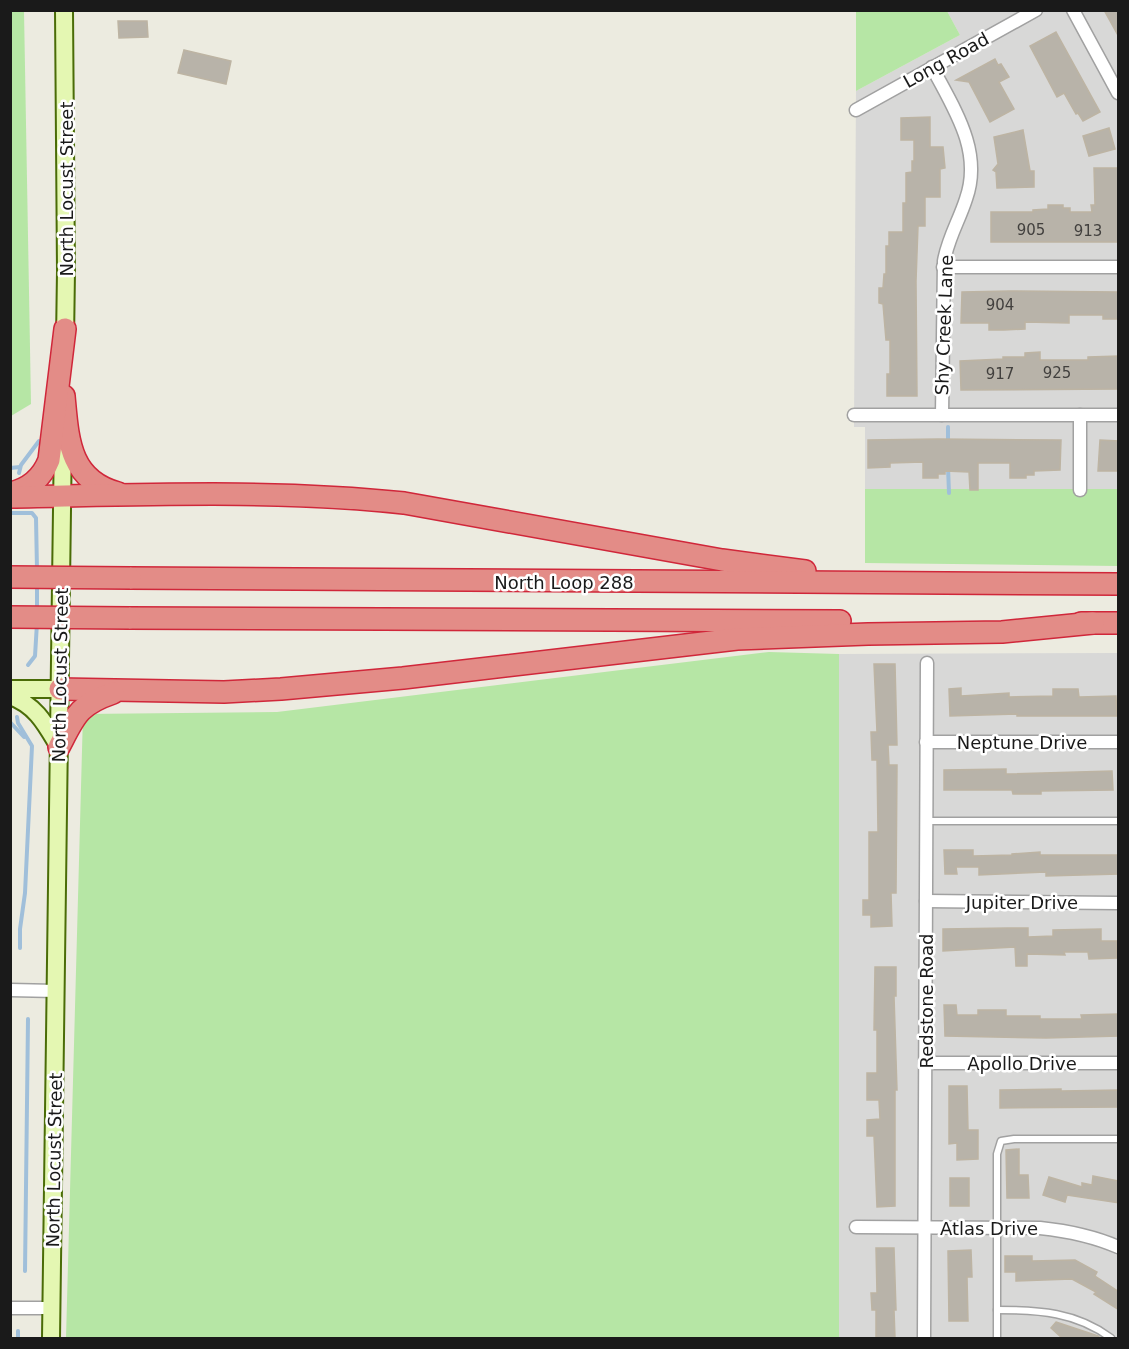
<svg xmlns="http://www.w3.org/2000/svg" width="1129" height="1349" viewBox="0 0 1129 1349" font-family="'DejaVu Sans',sans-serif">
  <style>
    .residential { fill: #d8d8d7 }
    .grass { fill: #b6e6a5 }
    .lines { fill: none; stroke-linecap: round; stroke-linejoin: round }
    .stream { stroke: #a0bfda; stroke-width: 4 }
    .building { fill: #b8b3a9; stroke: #bdb4a3; stroke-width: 1.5 }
    .service-casing { stroke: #a1a1a1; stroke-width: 9 }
    .minor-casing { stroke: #a1a1a1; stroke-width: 15 }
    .secondary-casing { stroke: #4a6c07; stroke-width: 20 }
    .motorway-casing { stroke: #d0273a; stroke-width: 24 }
    .service { stroke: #fff; stroke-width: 6 }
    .minor { stroke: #fff; stroke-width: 12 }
    .secondary { stroke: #e4f7b2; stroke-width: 16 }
    .motorway { stroke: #e38c87; stroke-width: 21 }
    .motorway-bridge-casing { stroke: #d0273a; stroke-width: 24; stroke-linecap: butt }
    .motorway-bridge { stroke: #e38c87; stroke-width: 21 }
    .labels { text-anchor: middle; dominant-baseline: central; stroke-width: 5; stroke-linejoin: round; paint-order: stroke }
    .number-label { font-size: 15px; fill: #42403e }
    .street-label { font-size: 18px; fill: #1a1a1a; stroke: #fff }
  </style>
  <rect width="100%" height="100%" fill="#ecebe0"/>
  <g class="residential">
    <path d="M947,11H1118V489H865V427H854L856,91L960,35Z"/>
    <path d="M1118,653V1338H839V654Z"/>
  </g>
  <g class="grass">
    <path d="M24,11L31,404L11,416L10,11Z"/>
    <path d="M856,11H947L960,35L856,91Z"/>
    <path d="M865,489H1118V566L865,563Z"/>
    <path d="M769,652L839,654V1338H66L83,714L277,712Z"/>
  </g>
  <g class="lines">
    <g class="stream">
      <path d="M948,427V444"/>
      <path d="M948,467L949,493"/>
      <path d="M10,468L20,467"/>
      <path d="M19,473L21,465L39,441"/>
      <path d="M10,513H32L36,518L37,570"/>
      <path d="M37,609V584"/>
      <path d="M28,665L35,656L37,623"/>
      <path d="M17,717L18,723L32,746L25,893L20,929V948"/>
      <path d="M10,722L24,737"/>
      <path d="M25,1271L28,1019"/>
      <path d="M18,1331V1338"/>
    </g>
  </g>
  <g class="building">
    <path d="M1104,10H1119V37Z"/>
    <path d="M118,21H147L148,37L119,38Z"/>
    <path d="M1056,32L1100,112L1083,121L1078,113L1076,114L1064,93L1057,97L1030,46Z"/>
    <path d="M184,50L231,61L226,84L178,73Z"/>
    <path d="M995,59L998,65L1001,64L1009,77L999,82L1014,109L990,122L969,82L956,80Z"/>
    <path d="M930,117V147H943L945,168L940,169V197H925V226H918L916,281L917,396H887V374H890V340H886L883,304L879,303V288H883L884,274H886V246H889V232H903V203H906V173L912,172V161H914V140H901V118Z"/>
    <path d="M1109,128L1115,149L1089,156L1083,136Z"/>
    <path d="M1023,130L1030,171H1034V187L997,188L996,172L993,170L998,164L994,137Z"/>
    <path d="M1094,168H1119L1118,242H991V212H1033V210L1048,209V205H1063V208H1070V212H1092L1091,205H1095Z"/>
    <path d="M1010,291L1118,292L1119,319H1103V315H1069V323L1025,322V329L1004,330H989V323H961L962,292Z"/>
    <path d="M1040,352V360H1088V357L1119,356V389L961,390L960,361L1003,359V357H1025V353Z"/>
    <path d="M938,439L1061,440L1060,470L1034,471V475H1026V478H1010V463H978V490H970L969,472L945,471V474H938V478H923V462L890,463V467L868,468V440Z"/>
    <path d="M1100,440L1119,441V471H1098Z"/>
    <path d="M874,664H895L897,745H888L889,765H897L896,893H891L892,926L871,927V915H863V900H869V832H878L877,760H872L871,732H877Z"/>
    <path d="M961,688V696L1009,693V697L1053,696V689H1078L1079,697L1116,696L1117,716H1017V714L950,716L949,689Z"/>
    <path d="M1006,769V774L1112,771L1113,790L1041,791V794H1013L1012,790H944V770Z"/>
    <path d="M944,850H973V856L1012,855V854L1040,852V855H1119V874L1046,876V872L979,875V867H956L957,874H945Z"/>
    <path d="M1008,928H1028V937L1053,936V930L1101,929V941H1117V958L1089,959L1088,952H1064L1065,955L1027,954V966H1016L1015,947L943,951V929Z"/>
    <path d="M875,967H896V996H894L897,1090H895V1206L877,1207L874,1136H867V1120L880,1119L879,1100H867V1073H877V1030H874Z"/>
    <path d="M944,1005H956L957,1015H978V1010H1006V1016H1040V1019H1082L1081,1015L1119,1014V1036L1046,1038L945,1036Z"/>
    <path d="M949,1086H967L968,1130H978V1159L957,1160V1143L949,1144Z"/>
    <path d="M1061,1089V1091L1119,1090V1107L1000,1108V1090Z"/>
    <path d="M1019,1149V1175H1028L1029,1198H1007L1006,1150Z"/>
    <path d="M1093,1176L1119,1181V1203L1067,1195L1065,1202L1043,1195L1049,1177L1082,1187V1183L1092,1185Z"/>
    <rect x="950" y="1178" width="19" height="28"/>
    <path d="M876,1248H894L896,1310H894L895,1338H876V1310H872L871,1293H877Z"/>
    <path d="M971,1250L972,1277H967L968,1321H949L948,1251Z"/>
    <path d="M1005,1256H1032V1261L1075,1260L1097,1272L1095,1276L1119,1292V1310L1094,1294L1096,1292L1072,1279L1016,1281V1272H1005Z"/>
    <path d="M1056,1322L1098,1336L1100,1338H1062L1051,1328Z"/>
  </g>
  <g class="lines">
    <g class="service-casing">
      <g id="service">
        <path d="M926,821H1118"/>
        <path d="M997,1310C1039,1310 1076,1312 1111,1338"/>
        <path d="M997,1338V1154L1001,1141L1014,1139H1118"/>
      </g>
    </g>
    <g class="minor-casing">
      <g id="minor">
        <path d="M1073,10L1118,93"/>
        <path d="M932,67C954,109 983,151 966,199C959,221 948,238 944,261L942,415"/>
        <path d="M856,110L1036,10"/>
        <path d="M943,267H1118"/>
        <path d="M854,415H1118"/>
        <path d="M1080,415V490"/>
        <path d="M926,742H1118"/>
        <path d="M926,901L1118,903"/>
        <path d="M10,990L56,991"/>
        <path d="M925,1063H1118"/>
        <path d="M856,1227L1040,1228C1068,1231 1093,1236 1118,1247"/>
        <path d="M10,1308H52"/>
        <path d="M924,1338L927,663"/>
      </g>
    </g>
    <g class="secondary-casing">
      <g id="secondary">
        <path d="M64,10L66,271L65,340"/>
        <path d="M10,689H60"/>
        <path d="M10,696C36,705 46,725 59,747"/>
        <path d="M51,1338L63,434"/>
      </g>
    </g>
    <g class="motorway-casing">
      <g id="motorway">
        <path d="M64,396C68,439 69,480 118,493"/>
        <path d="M10,493C29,489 42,478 49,460L65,329"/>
        <path d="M10,497C141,495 273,489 404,503L722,560L805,571"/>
        <path d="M130,578L1118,584"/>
        <path d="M129,618L840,621"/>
        <path d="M1081,623H1118"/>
        <path d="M60,689L224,692L281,689L403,678L737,639L868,634L1002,632L1093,623"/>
        <path d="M59,747C75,716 78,705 113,693"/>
      </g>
    </g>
    <use href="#service" class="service"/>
    <use href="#minor" class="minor"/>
    <use href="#secondary" class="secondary"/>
    <use href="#motorway" class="motorway"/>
    <g class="motorway-bridge-casing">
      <g id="motorway-bridge">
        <path d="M10,577L130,578"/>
        <path d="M10,617L129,618"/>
      </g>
    </g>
    <use href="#motorway-bridge" class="motorway-bridge"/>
  </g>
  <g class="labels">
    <g class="number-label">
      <text x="1031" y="230">905</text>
      <text x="1088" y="231">913</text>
      <text x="1000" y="305">904</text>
      <text x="1057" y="373">925</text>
      <text x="1000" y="374">917</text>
    </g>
    <g class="street-label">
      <text transform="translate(946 60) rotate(-29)">Long Road</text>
      <text transform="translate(66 189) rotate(-90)">North Locust Street</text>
      <text transform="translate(944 325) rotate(-88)">Shy Creek Lane</text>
      <text x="564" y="582">North Loop 288</text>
      <text transform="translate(60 675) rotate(-89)">North Locust Street</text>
      <text x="1022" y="742">Neptune Drive</text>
      <text x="1022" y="902">Jupiter Drive</text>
      <text transform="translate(926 1001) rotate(-90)">Redstone Road</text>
      <text x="1022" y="1063">Apollo Drive</text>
      <text transform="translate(54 1160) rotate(-89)">North Locust Street</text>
      <text x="989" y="1228">Atlas Drive</text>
    </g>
  </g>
  <rect width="1129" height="1349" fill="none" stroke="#1a1a1a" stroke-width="24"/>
</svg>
